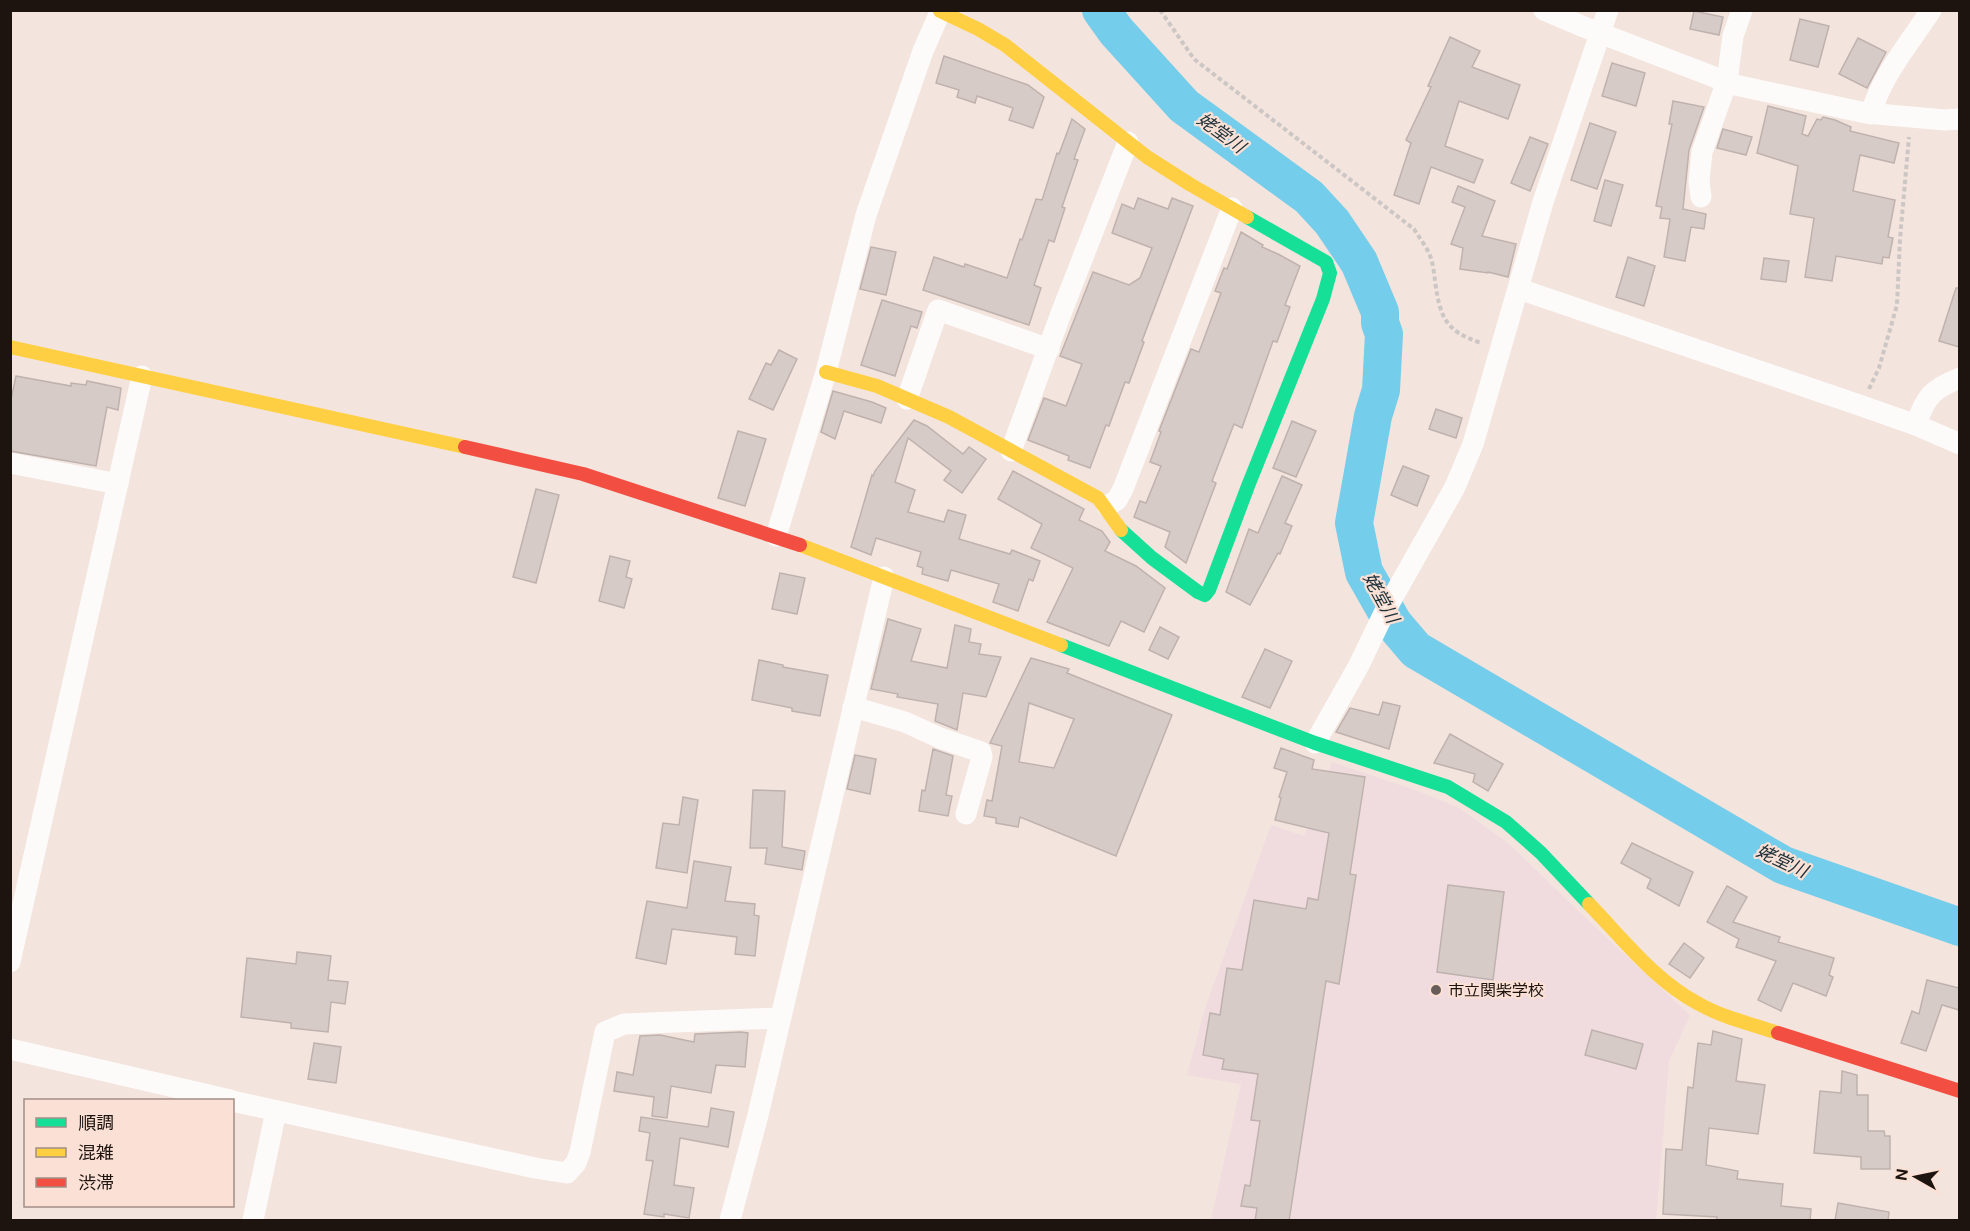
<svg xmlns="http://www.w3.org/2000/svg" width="1970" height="1231" viewBox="0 0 1970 1231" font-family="'DM Sans','Noto Sans JP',sans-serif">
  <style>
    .education { fill: #f0dcdf }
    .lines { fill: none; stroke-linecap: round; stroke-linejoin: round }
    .river { stroke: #74cdea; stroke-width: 38 }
    .building { fill: #d7cbc7; stroke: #bfb2ae; stroke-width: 1.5; fill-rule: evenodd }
    .path { stroke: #ccc6c4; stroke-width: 4; stroke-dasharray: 4.5 3; stroke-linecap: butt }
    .street { stroke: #fdfbfa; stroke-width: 21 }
    .fast { stroke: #16e098; stroke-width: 14 }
    .slow { stroke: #ffcf43; stroke-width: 14 }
    .jam { stroke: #f24e42; stroke-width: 14 }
    .poi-dot { fill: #685d58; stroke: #fbe0d5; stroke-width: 2 }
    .labels { text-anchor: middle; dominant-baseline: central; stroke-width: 4.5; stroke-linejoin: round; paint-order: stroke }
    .poi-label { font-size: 16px; fill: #1d1410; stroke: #fbe0d5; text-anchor: start }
    .water-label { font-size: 18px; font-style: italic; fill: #1b313a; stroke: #fbe0d5 }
  </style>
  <rect width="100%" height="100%" fill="#f3e4dd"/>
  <path class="education" d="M1332,762L1418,791L1459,808L1508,843L1593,925L1690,1015L1669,1062L1656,1220H1211L1241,1084L1187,1075L1204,1011L1271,825L1304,836Z"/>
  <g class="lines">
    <path class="river" d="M1101,10L1116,31L1184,106L1309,197L1332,222L1359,262L1380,312V323L1384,334L1381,390L1373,416L1354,523L1364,572L1393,623L1416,650L1783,865L1960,927"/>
  </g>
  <g class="building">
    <path d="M1694,11L1723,17L1719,35L1690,29Z"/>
    <path d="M1800,19L1829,26L1818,67L1790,60Z"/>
    <path d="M1450,37L1480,51L1472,67L1520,85L1508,119L1459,101L1445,146L1483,160L1474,183L1431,167L1419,204L1394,195L1411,143L1406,140L1431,87L1428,86Z"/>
    <path d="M1858,38L1886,52L1867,88L1839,74Z"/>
    <path d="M944,56L1028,85L1044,97L1033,128L1009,120L1013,108L977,96L975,103L957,97L959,90L936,83Z"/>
    <path d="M1612,63L1645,73L1636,106L1602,96Z"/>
    <path d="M1673,101L1704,107L1689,150L1683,209L1706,214L1704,229L1691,227L1685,261L1664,257L1670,219L1660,218L1662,207L1656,206L1672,124H1669Z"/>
    <path d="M1768,106L1806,116L1802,134L1808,136L1817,119L1821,120L1823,117L1835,120L1851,127L1850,131L1899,143L1894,163L1860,155L1853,191L1895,200L1888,237L1893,238L1889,258L1883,257L1882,264L1836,256L1832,281L1805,277L1814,218L1790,214L1798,166L1757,153Z"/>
    <path d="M1072,119L1085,129L1074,159L1078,160L1062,207L1065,208L1054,242L1049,240L1034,285L1041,288L1029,325L923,290L934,257L964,267L965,264L1007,278L1020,239L1022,240L1036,199L1042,200L1057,153L1059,154Z"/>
    <path d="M1590,123L1616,132L1597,189L1571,180Z"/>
    <path d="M1723,129L1752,137L1746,155L1717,148Z"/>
    <path d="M1530,137L1548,144L1530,191L1511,183Z"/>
    <path d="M1605,180L1623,185L1611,226L1594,221Z"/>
    <path d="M1458,186L1495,201L1482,236L1516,244L1508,277L1488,272V273L1460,269L1463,248L1451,244L1465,207L1452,202Z"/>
    <path d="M1138,198L1168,209L1172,198L1193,206L1142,341L1144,342L1129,383L1125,382L1109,426L1106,425L1090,468L1068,460L1069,456L1028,440L1044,398L1066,406L1082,364L1060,356L1093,272L1129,285L1140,278L1152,248L1112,233L1122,204L1134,209Z"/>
    <path d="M1241,232L1263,245L1262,247L1278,254L1300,266L1285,305L1290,307L1277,342L1273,341L1242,428L1234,424L1212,481L1216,483L1186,563L1165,547L1170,532L1134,517L1140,501L1146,503L1161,466L1150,462L1161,432L1159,431L1191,349L1199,352L1221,293L1215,291L1224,268L1227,269Z"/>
    <path d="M871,247L896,252L886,295L860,289Z"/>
    <path d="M1628,257L1655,266L1644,306L1616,297Z"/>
    <path d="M1764,258L1789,261L1786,282L1761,279Z"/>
    <path d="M1956,288H1959V347L1939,341Z"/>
    <path d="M882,300L922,312L917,328L911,326L895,376L861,365Z"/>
    <path d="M779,350L797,359L773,410L749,399L766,363L771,365Z"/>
    <path d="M16,376L71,386V383L86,385L87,381L121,388L118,410L107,407L96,466L10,451V404Z"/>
    <path d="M833,391L872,402L886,408L881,423L844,411L835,439L821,432Z"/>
    <path d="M1436,409L1462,418L1456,438L1429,429Z"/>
    <path d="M914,420L927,426L963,454L969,447L986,459L962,493L944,480L951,471L908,438L895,482L915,490L908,512L944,522L948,510L966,515L959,539L1010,554L1012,550L1040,561L1033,581L1029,579L1018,611L993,602L999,584L951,570L948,581L922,574L923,568L917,566L921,552L876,538L871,555L851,547L872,475L873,476L875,471Z"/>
    <path d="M1292,421L1316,431L1296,477L1273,468Z"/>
    <path d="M738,431L766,439L745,506L718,498Z"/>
    <path d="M1403,466L1429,476L1417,506L1391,495Z"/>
    <path d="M1013,471L1084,509L1079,520L1102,531L1110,542L1105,551L1136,566L1165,588L1144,632L1121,621L1109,646L1047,622L1073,568L1031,548L1042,524L998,499Z"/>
    <path d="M1282,476L1302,485L1285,523L1292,526L1280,554L1278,553L1250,605L1226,592L1249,529L1258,533Z"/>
    <path d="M536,489L559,495L536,583L513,577Z"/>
    <path d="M610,556L630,561L626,577L632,579L624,608L599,601Z"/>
    <path d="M780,573L805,578L797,614L772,609Z"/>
    <path d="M888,619L921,629L911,661L947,668L955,625L971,629L969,642L981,644L979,654L1001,657L986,697L963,693L957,730L935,721L938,704L897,697L898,694L871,689Z"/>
    <path d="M1160,627L1179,637L1168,659L1149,650Z"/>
    <path d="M1265,649L1292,661L1270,708L1242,697Z"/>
    <path d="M1031,658L1069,669L1067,673L1172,715L1116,856L1020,817L1018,827L996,823V818L984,816L987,800L992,801L1002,746L990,743ZM1029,703L1074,719L1054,768L1019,762Z"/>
    <path d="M759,660L783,665V667L828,675L820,716L792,711V708L752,700Z"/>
    <path d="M1383,702L1400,706L1389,749L1336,732L1350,708L1379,715Z"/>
    <path d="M1450,734L1503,764L1488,791L1473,782L1475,774L1434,763Z"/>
    <path d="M1281,748L1314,760L1312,769L1365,777L1350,874L1356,875L1339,984L1326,981L1289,1221H1255L1257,1208L1241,1206L1245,1185L1250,1186L1260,1121L1251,1120L1258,1074L1222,1069L1224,1059L1203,1055L1210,1013L1220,1015L1227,968L1242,970L1254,900L1306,909L1308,898L1318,900L1329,833L1275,820L1281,798L1279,797L1287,772L1274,768Z"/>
    <path d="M933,749L953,756L946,795L952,796L948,816L919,811L922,790L925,791Z"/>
    <path d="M855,755L876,759L870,794L847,789Z"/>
    <path d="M753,790L785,791L782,847L805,851L802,870L765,864L767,848H750Z"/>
    <path d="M683,797L698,800L687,873L656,868L663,823L679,825Z"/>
    <path d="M1632,843L1693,872L1679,906L1647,888L1651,879L1621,863Z"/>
    <path d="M694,861L731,867L725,901L755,904L754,915L759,916L755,956L735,954L737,937L672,929L666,964L636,958L647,901L687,908Z"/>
    <path d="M1448,885L1504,892L1493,980L1437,972Z"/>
    <path d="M1727,886L1747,897L1733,922L1780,937L1778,942L1834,958L1829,975L1833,977L1826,996L1793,983L1781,1011L1758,1000L1776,961L1736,947L1739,939L1707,922Z"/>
    <path d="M1684,943L1704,958L1690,978L1669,964Z"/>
    <path d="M297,952L331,956L328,980L348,982L345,1004L331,1002L328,1032L291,1028V1023L241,1017L247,958L296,964Z"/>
    <path d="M1927,980L1959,988V1010L1942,1005L1926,1051L1901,1043L1912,1011L1919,1014Z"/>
    <path d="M1592,1030L1643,1044L1636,1069L1585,1055Z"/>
    <path d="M1713,1031L1742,1039L1736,1081L1765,1085L1758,1134L1709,1128L1706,1165L1738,1171L1737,1179L1783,1184L1781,1206L1811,1209L1810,1221H1716L1717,1217L1663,1214L1666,1149L1682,1150L1688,1087L1693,1088L1698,1043L1711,1045Z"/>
    <path d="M741,1032L748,1033L745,1067L716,1065L711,1093L671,1086L667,1118L652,1116L654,1097L614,1091L617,1072L633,1075L640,1036L660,1035L694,1042L695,1034Z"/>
    <path d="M314,1043L341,1047L336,1083L308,1079Z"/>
    <path d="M1842,1071L1857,1075V1095H1868V1131H1884L1885,1136H1890V1169H1861V1157L1814,1153L1820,1091L1841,1093Z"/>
    <path d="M711,1108L734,1112L728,1147L680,1138L674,1185L694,1188L689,1218L664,1214V1217L644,1214L653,1161L646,1160L650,1133L639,1131L641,1117L708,1127Z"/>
    <path d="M1838,1203L1889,1212L1888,1221H1835Z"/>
  </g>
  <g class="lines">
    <g class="path">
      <path d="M1160,10L1194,59L1414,229C1419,237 1425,245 1429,253C1433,262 1434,272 1435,281C1440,317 1445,331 1481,343"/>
      <path d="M1869,389L1879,368L1897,305L1900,239L1909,137"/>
    </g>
    <g class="street">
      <path d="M1544,10L1584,27L1735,85L1866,113L1945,120L1960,119"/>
      <path d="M1871,114C1881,76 1910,43 1931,10"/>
      <path d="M1701,197L1699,181L1702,152L1727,81L1733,36L1742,10"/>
      <path d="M1519,289L1862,406L1916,425L1960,444"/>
      <path d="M907,399L938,310L1049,349"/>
      <path d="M1916,425C1925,397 1932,389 1960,378"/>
      <path d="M1011,451L1060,316L1128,142"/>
      <path d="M10,463L118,484"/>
      <path d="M1107,506L1117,500L1123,489L1232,208"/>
      <path d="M776,536L826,372L866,215L923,51L941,10"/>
      <path d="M853,707L905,722L940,738L981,752L982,757L966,814"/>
      <path d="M1315,743L1358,667L1385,611L1455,487L1473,444L1543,202L1608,10"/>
      <path d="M10,962L142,376"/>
      <path d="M10,1049L230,1100"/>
      <path d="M232,1101L535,1168L567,1173L576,1163L580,1152L605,1032L624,1024L780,1018"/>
      <path d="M253,1220L276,1111"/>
      <path d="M730,1220L758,1115L884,577"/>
    </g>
    <g class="fast">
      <path d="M1121,530L1152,558L1198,592L1205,595L1209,590L1248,486L1323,299L1330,273L1326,262L1247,217"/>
      <path d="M1061,645L1315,743L1448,787L1506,822L1541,853L1589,904"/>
    </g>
    <g class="slow">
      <path d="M940,11L978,29L1005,45L1147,157L1191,185L1247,217"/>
      <path d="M10,347L465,447"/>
      <path d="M826,372L877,386L949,417L1098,498L1121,530"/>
      <path d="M800,545L1061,645"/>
      <path d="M1589,904C1623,939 1655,981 1699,1004C1724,1018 1752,1024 1778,1033"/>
    </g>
    <g class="jam">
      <path d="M465,447L583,474L800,545"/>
      <path d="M1778,1033L1960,1091"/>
    </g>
  </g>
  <circle class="poi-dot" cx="1436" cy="990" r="6"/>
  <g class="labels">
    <g class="poi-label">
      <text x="1448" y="990">市立関柴学校</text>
    </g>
    <g class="water-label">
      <text transform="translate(1221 133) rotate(36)">姥堂川</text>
      <text transform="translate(1381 598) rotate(61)">姥堂川</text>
      <text transform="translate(1782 861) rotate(25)">姥堂川</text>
    </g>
  </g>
  <rect width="1970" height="1231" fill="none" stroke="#1d1410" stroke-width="24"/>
  <rect x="24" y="1099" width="210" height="108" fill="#fbe0d5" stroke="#a28e86" stroke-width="1.5"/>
  <rect x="36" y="1118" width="30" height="9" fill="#16e098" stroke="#a28e86" stroke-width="1.5"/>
  <text x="78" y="1129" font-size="18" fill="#1d1410">順調</text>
  <rect x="36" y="1148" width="30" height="9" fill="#ffcf43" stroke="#a28e86" stroke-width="1.5"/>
  <text x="78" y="1159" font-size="18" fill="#1d1410">混雑</text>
  <rect x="36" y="1178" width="30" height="9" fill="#f24e42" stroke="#a28e86" stroke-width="1.5"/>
  <text x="78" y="1189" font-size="18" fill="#1d1410">渋滞</text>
  <g transform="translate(1916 1177) rotate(279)" stroke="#fbe0d5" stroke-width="4.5" paint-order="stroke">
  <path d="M0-4.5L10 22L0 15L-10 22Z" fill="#1d1410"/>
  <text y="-9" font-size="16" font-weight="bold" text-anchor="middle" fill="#1d1410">N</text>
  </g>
</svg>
